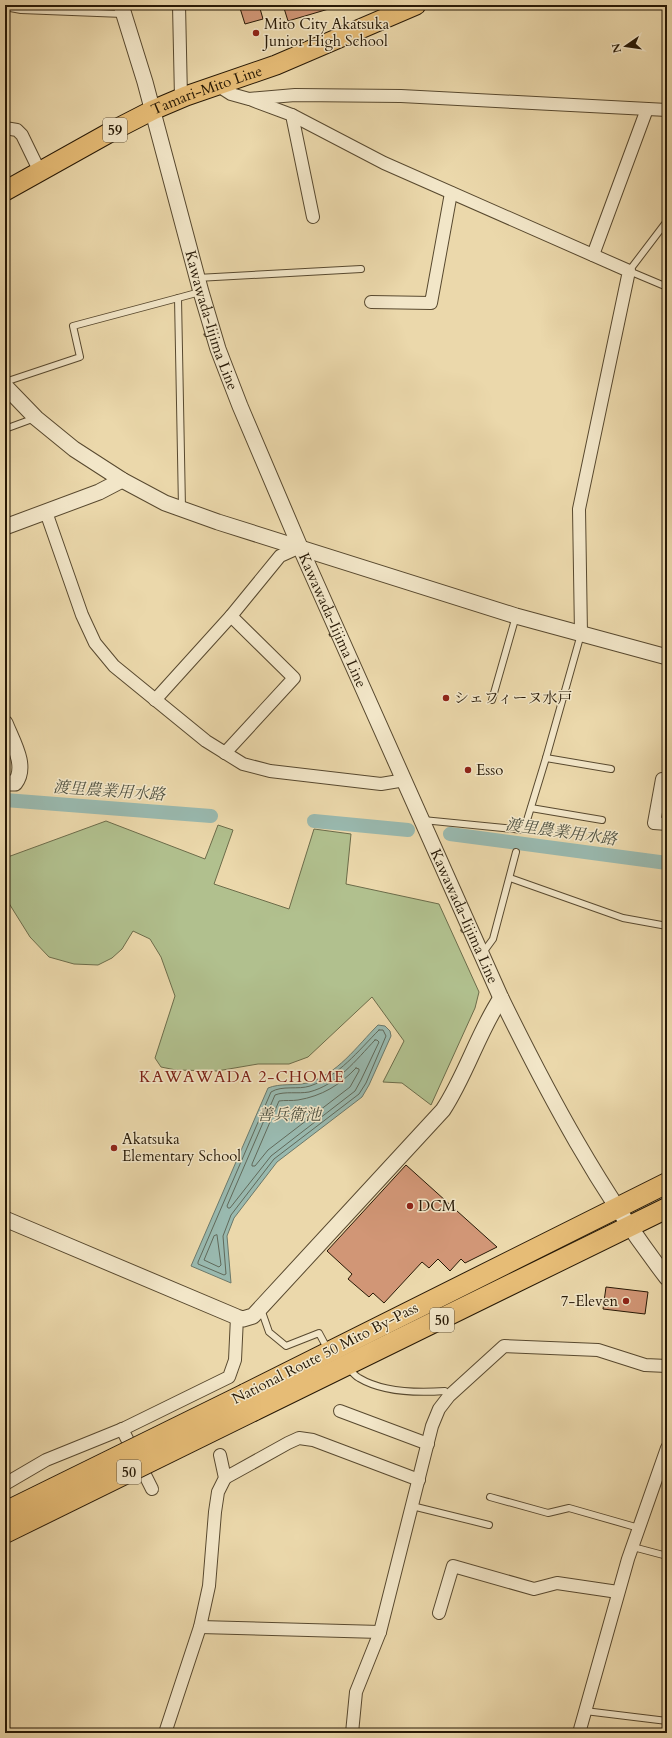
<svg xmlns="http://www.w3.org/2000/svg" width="672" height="1738" viewBox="0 0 672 1738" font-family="Cardo,'Noto Serif JP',serif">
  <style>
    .green { fill: #b1c08e; stroke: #6c6c4a }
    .water { fill: #99b9af; stroke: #6b796b }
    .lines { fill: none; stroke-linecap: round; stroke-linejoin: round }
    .shore { stroke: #60695a; stroke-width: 1 }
    .canal { stroke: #99b9af; stroke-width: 14 }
    .building { fill: #d19676; stroke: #271906 }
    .service-casing { stroke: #58492f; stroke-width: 8 }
    .minor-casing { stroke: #58492f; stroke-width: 14 }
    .tertiary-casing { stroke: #58492f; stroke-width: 17 }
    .primary-casing { stroke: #271906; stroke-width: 21 }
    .trunk-casing { stroke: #271906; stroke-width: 22 }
    .service { stroke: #f2e6c8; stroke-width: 6 }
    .minor { stroke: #f2e6c8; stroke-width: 12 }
    .tertiary { stroke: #f2e6c8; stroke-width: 15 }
    .primary { stroke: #e6bc76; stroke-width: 19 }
    .trunk { stroke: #e6bc76; stroke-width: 20 }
    .trunk-bridge-casing { stroke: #271906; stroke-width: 22; stroke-linecap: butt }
    .trunk-bridge { stroke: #e6bc76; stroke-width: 20 }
    .poi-dot { fill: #8f2418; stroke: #f2e6c8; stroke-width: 1.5 }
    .labels { text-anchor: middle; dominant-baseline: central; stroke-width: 3; stroke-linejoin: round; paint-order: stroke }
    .shield { fill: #f2e6c8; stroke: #645640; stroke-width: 1 }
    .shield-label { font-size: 14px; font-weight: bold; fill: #271906 }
    .poi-label { font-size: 15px; fill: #271906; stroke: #f2e6c8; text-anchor: start }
    .street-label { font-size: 15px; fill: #271906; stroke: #f2e6c8 }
    .water-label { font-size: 16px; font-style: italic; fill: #4f5141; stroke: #f2e6c8 }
    .neighbourhood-label { font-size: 16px; letter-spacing: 1px; fill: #7a1f14; stroke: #f2e6c8 }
  </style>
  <rect width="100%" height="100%" fill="#ebd8ab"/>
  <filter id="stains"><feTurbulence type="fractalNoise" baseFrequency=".005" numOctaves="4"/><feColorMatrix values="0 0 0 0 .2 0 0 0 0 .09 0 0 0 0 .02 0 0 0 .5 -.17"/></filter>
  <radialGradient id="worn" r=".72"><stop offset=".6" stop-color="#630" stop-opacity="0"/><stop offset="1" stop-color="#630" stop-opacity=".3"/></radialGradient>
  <path class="green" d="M106,821L205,859L218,825L233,830L214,884L289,909L314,829L351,834L346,884L439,904L479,992L475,1008L431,1105L402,1083L383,1082L404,1041L372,997L308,1057L289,1064H258L217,1071L176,1070L161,1067L155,1058L175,996L161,957L150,939L133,931L122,949L112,958L98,965L74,964L49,957L30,937L5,897V858Z"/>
  <path class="water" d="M378,1025L385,1026L390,1031L391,1036L369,1085L362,1097L277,1162L234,1218L227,1236L231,1283L191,1266L268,1088C280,1083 294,1086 307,1083C337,1075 357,1046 378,1025Z"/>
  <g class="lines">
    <g class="shore">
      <path d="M379,1030H383L386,1036L366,1083L359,1094L274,1159L231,1215L223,1236L226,1274L224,1275L198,1264V1262L271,1092C282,1085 298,1090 310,1086C339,1076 358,1051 379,1030Z"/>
      <path d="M375,1040H377L379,1042L361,1080L355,1091L271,1156L230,1208H228L227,1206L275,1095C285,1091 298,1094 309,1092C337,1085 356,1060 375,1040Z"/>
      <path d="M356,1068L359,1069V1071L350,1087L268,1150L255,1166H252V1164L279,1101C285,1100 292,1101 298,1100C322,1096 340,1085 356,1068Z"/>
      <path d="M217,1235L221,1265L219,1267L204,1260L214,1236Z"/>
    </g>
    <g class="canal">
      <path d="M5,800L211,816"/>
      <path d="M314,821L408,830"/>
      <path d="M450,834L667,863"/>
    </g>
  </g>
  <g class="building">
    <path d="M239,5H259L263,19L245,24Z"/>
    <path d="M283,5H331L332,8L288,21Z"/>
    <path d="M406,1165L497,1247L465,1263L461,1259L450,1271L438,1259L429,1268L422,1262L384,1303L373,1293L369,1297L348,1279L352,1274L327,1251Z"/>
    <path d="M606,1287L648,1292L645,1314L603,1309Z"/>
  </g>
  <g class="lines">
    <g class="service-casing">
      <g id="service">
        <path d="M5,7L21,10L123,14"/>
        <path d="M667,221L629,271L667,287"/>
        <path d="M197,278L361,269"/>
        <path d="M5,382L80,357L73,326L178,298"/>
        <path d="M5,429L35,418"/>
        <path d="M182,508L178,298L200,292"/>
        <path d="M492,700L516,616"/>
        <path d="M546,758L611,769"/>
        <path d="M531,808L602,820"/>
        <path d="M423,820L524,830L546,758L581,634"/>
        <path d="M510,878L623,918L667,926"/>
        <path d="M482,954L493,939L516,852"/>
        <path d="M261,1309L269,1332L286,1346L319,1333L328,1350"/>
        <path d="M348,1367C351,1371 355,1376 359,1378C384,1393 418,1393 445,1391L449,1396"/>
        <path d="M490,1497L548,1513L569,1508L639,1528"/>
        <path d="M412,1506L489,1525"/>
        <path d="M633,1547L667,1556"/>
        <path d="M585,1711L667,1721"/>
      </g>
    </g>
    <g class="minor-casing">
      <g id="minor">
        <path d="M179,5L181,98"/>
        <path d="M217,85L231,94L249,99L295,95L401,96L667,110"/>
        <path d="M252,100L292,115L313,217"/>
        <path d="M292,115L384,163L629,271L579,509L581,634"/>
        <path d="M5,128L17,130L22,135L40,172"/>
        <path d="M593,255L647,109"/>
        <path d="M371,302L431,303L451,193"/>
        <path d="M46,512L82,615L95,643L114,666L206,741L243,764L270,771L381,784L405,780"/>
        <path d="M155,700L231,616L280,556L300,547"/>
        <path d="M225,753L294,678L231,616"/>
        <path d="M662,779L654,823L667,824"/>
        <path d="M340,1411L428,1444"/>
        <path d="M122,1429L152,1489"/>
        <path d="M225,1478L288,1443L299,1438L313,1440L419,1480"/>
        <path d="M5,1484L46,1460L125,1428L229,1377L235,1360L237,1317"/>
        <path d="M439,1613L453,1566L534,1589L557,1583L618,1592"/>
        <path d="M200,1627L380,1632"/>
        <path d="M165,1733L200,1627L209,1586L215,1512L218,1492L225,1478L220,1455"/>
        <path d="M352,1733L356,1692L380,1632L432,1426L439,1409L449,1396L504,1346L598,1350L645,1365L667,1366"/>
        <path d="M579,1733L628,1559L667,1448"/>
      </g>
    </g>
    <g class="tertiary-casing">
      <g id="tertiary">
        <path id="s1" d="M121,5L145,82L201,292L218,349L240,406L300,547L501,998C549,1096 600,1191 667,1278"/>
        <path d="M5,386L36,418L74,449L122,480L165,503L218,522L516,616L667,657"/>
        <path d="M5,527L99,492L122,480"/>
        <path d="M5,723C12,741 28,766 15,783H5"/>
        <path d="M5,1219L237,1317L243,1319L253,1316L443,1110C466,1075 478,1033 501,998"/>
      </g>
    </g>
    <g class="primary-casing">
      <g id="primary">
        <path id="s2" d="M5,191L116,129L153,110L186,96L276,65L416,5"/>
      </g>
    </g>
    <g class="trunk-casing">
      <g id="trunk">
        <path d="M245,1394L667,1183"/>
        <path d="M253,1411L667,1208"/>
      </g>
    </g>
    <use href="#service" class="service"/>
    <use href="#minor" class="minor"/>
    <use href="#tertiary" class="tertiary"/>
    <use href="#primary" class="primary"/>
    <use href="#trunk" class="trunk"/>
    <g class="trunk-bridge-casing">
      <g id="trunk-bridge">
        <path d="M5,1512L245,1394"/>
        <path d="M5,1533L253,1411"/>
      </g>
    </g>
    <use href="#trunk-bridge" class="trunk-bridge"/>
  </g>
  <g class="poi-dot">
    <circle cx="256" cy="33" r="4"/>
    <circle cx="446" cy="698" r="4"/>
    <circle cx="468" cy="770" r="4"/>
    <circle cx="114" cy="1148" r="4"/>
    <circle cx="410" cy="1206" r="4"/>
    <circle cx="626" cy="1301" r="4"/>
  </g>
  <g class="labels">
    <g class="shield">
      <rect x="103" y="118" width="24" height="24" rx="3"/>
      <rect x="430" y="1308" width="24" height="24" rx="3"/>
      <rect x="117" y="1460" width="24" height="24" rx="3"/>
    </g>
    <g class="shield-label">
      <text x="115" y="130">59</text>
      <text x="442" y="1320">50</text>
      <text x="129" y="1472">50</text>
    </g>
    <g class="poi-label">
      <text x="264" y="24">Mito City Akatsuka<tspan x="264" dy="17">Junior High School</tspan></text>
      <text x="454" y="698">シェフィーヌ水戸</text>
      <text x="476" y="770">Esso</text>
      <text x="122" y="1139">Akatsuka<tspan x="122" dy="17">Elementary School</tspan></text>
      <text x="418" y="1206">DCM</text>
      <text x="618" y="1301" text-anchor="end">7-Eleven</text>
    </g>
    <g class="street-label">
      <text stroke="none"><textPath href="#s2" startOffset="226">Tamari-Mito Line</textPath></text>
      <text stroke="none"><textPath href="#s1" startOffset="328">Kawawada-Iijima Line</textPath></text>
      <text stroke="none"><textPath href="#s1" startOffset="652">Kawawada-Iijima Line</textPath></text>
      <text stroke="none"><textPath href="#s1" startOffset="976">Kawawada-Iijima Line</textPath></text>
      <text transform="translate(325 1353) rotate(-27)">National Route 50 Mito By-Pass</text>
    </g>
    <g class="water-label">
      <text transform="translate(109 791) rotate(4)">渡里農業用水路</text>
      <text transform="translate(561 832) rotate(8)">渡里農業用水路</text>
      <text x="289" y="1115">善兵衛池</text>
    </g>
    <g class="neighbourhood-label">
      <text x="242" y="1077">KAWAWADA 2-CHOME</text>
    </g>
  </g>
  <rect width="672" height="1738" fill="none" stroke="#ebd8ab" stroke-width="20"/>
  <rect x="6" y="6" width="660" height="1726" fill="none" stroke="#271906" stroke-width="2"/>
  <rect x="10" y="10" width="652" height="1718" fill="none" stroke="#271906"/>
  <g transform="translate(626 46) rotate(257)" stroke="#f2e6c8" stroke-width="3" paint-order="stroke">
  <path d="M0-3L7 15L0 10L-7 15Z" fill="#271906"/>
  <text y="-6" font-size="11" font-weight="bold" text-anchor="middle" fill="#271906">N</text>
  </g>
  <rect width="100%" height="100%" filter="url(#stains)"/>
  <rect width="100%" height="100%" fill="url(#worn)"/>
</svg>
